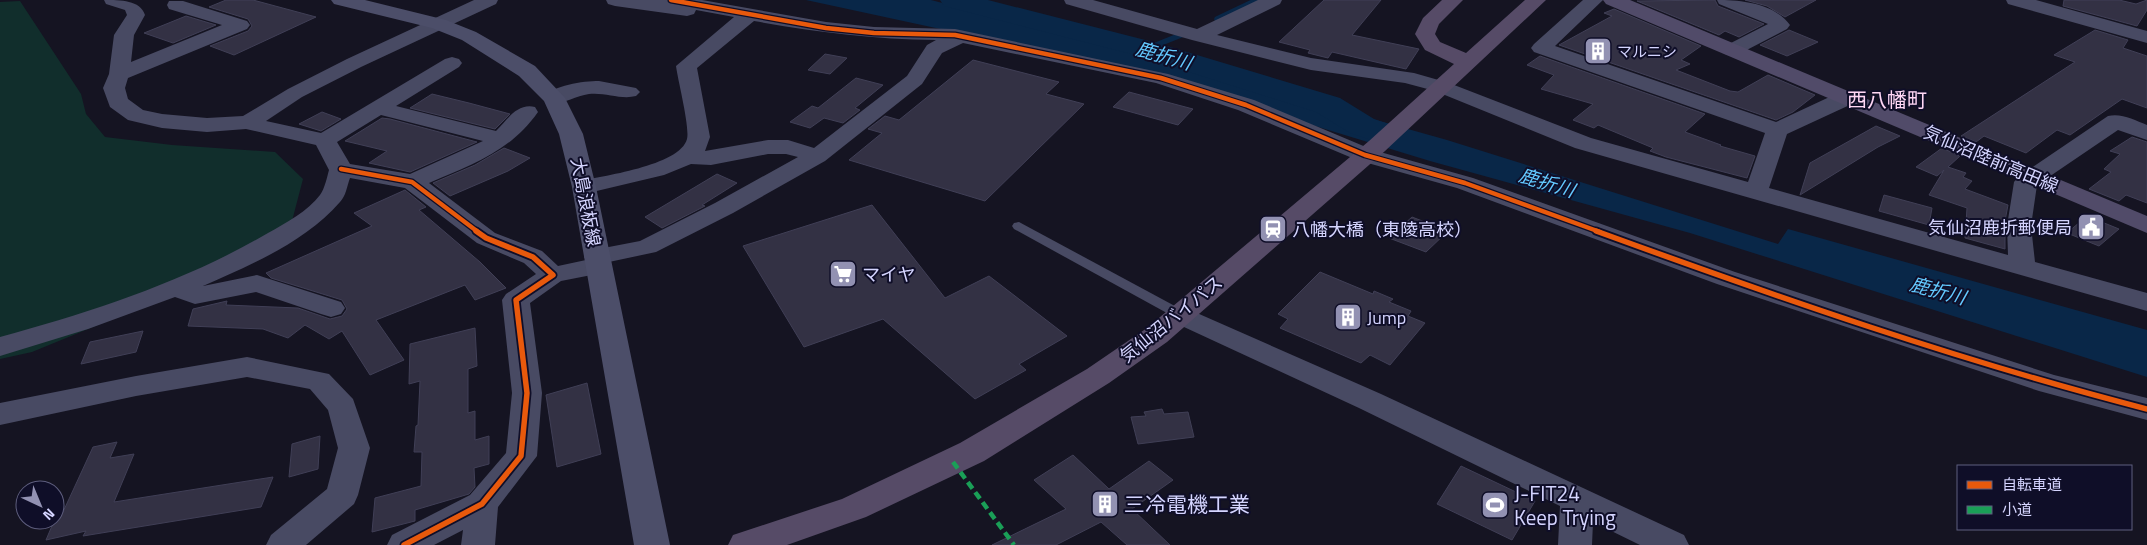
<svg xmlns="http://www.w3.org/2000/svg" width="2147" height="545" viewBox="0 0 2147 545" font-family="'Titillium Web','Noto Sans JP',sans-serif">
  <style>
    .green { fill: #112e2c }
    .water { fill: #092748 }
    .lines { fill: none; stroke-linecap: round; stroke-linejoin: round }
    .stream { stroke: #092748; stroke-width: 5.5 }
    .river { fill: #092748; fill-rule: evenodd }
    .building { fill: #333144; stroke: #403f56 }
    .service { fill: #484a63; fill-rule: evenodd }
    .minor { fill: #484a63; fill-rule: evenodd }
    .secondary { fill: #4c4e69; fill-rule: evenodd }
    .primary { fill: #514b69; fill-rule: evenodd }
    .trunk { fill: #564b67; fill-rule: evenodd }
    .quiet { stroke: #1a9f57; stroke-width: 4.5; stroke-dasharray: 8 4.5; stroke-linecap: butt }
    .cycleway-far1-casing { stroke: #0f0e28; stroke-width: 7 }
    .cycleway-casing { stroke: #0f0e28; stroke-width: 9 }
    .cycleway-far1 { stroke: #e8590c; stroke-width: 4.5 }
    .cycleway { stroke: #e8590c; stroke-width: 5.5 }
    .labels { text-anchor: middle; dominant-baseline: central; stroke-width: 4; stroke-linejoin: round; paint-order: stroke }
    .far-poi-label { font-size: 15px; fill: #d5d5ff; stroke: #0f0e28; text-anchor: start }
    .street-label { font-size: 18px; fill: #d5d5ff; stroke: #0f0e28 }
    .poi-label { font-size: 18px; fill: #d5d5ff; stroke: #0f0e28; text-anchor: start }
    .water-label { font-size: 19px; font-style: italic; fill: #63c9ff; stroke: #0f0e28 }
    .quarter-label { font-size: 20px; fill: #ffd7f5; stroke: #0f0e28 }
    .near-poi-label { font-size: 21px; fill: #d5d5ff; stroke: #0f0e28; text-anchor: start }
  </style>
  <rect width="100%" height="100%" fill="#151422"/>
  <path class="green" d="M20,1L81,94L86,114L105,137L172,145L275,152L303,179L292,221L222,274L32,352L0,359V2Z"/>
  <path class="water" d="M806,0H931L1195,69L1447,140L1778,244L1788,229L2147,330V377L1690,233L1430,161L1135,71Z"/>
  <g class="lines">
    <g class="stream">
      <path d="M1217,19L1257,0"/>
      <path d="M1146,49L1181,35"/>
    </g>
    <path class="river" d="M940,0H988L1157,43L1340,98L1374,119L1395,126L1400,133L1395,140L1383,143L1371,140L1350,133L1316,112L1135,55L944,6Z"/>
  </g>
  <g class="building">
    <path d="M226,0H253L316,17L234,55L210,46L248,31L252,26L248,19L209,7Z"/>
    <path d="M1324,0H1381L1352,35L1419,49L1406,69L1332,52L1328,58L1308,53L1310,50L1279,42Z"/>
    <path d="M1715,0L1718,6L1764,24L1739,37L1725,31L1719,35L1637,1Z"/>
    <path d="M1745,0H1816L1785,17L1767,6Z"/>
    <path d="M2064,0H2119L2136,4L2147,0V10L2137,26L2063,6Z"/>
    <path d="M1614,9L1701,46L1681,60L1690,64L1676,70L1730,91L1738,92L1768,75L1815,95L1793,112L1776,120L1559,45L1612,16L1604,13Z"/>
    <path d="M186,16L216,25L173,43L144,33Z"/>
    <path d="M1789,30L1818,42L1787,56L1760,45Z"/>
    <path d="M2095,30L2128,40L2123,48L2147,56V108L2122,99L2070,135L2057,130L2026,153L1984,136L1976,142L1961,136L2075,62L2054,55Z"/>
    <path d="M825,54L847,58L830,74L808,70Z"/>
    <path d="M1540,56L1705,114L1685,132L1721,145L1720,146L1755,156L1747,178L1666,157L1650,151L1653,148L1598,125L1594,128L1573,120L1593,104L1541,89L1554,75L1527,65Z"/>
    <path d="M973,60L1059,82L1046,94L1084,104L985,201L849,160L882,133L868,129L885,116L899,120Z"/>
    <path d="M856,78L883,85L855,108L860,110L843,123L824,118L810,128L790,122L812,106L818,108Z"/>
    <path d="M1129,92L1193,109L1178,125L1113,107Z"/>
    <path d="M432,94L469,103L510,114L495,129L410,108Z"/>
    <path d="M322,112L341,119L321,131L299,124Z"/>
    <path d="M382,118L390,119L477,142L410,172L369,163L387,151L345,141Z"/>
    <path d="M1876,126L1900,136L1878,147L1800,195L1810,163Z"/>
    <path d="M2132,137L2147,142V203L2126,195L2119,201L2089,189L2111,172L2104,169L2120,154L2110,151Z"/>
    <path d="M504,148L530,158L508,171L450,196L433,183L475,165Z"/>
    <path d="M1942,148L1960,156L1948,167L1966,173L1963,177L1972,181L1965,189L2008,205L2005,221V249L1965,238L1967,208L1929,195L1944,170L1937,176L1916,167Z"/>
    <path d="M717,174L737,183L702,205L705,206L662,228L645,217Z"/>
    <path d="M405,190L426,207L419,210L480,262L506,288L475,300L465,285L376,320L404,360L370,375L342,331L329,339L305,325L288,338L263,329L188,326L193,309L227,301L226,305L298,308L330,319L342,316L347,309L342,300L271,278L266,273L372,226L354,213Z"/>
    <path d="M1884,195L1932,208L1929,225L1879,211Z"/>
    <path d="M872,205L945,298L989,276L1067,336L1019,364L1026,370L975,399L883,319L804,347L743,246Z"/>
    <path d="M2087,216L2119,229L2099,246L2067,233Z"/>
    <path d="M1412,217L1448,231L1426,252L1389,238Z"/>
    <path d="M1320,272L1373,294L1374,291L1393,299L1389,302L1411,311L1408,316L1425,323L1390,365L1370,355L1361,363L1280,328L1288,319L1278,314Z"/>
    <path d="M475,328L477,366L468,369V413L475,411V440L489,436V464L474,468L475,487L469,494L415,510V521L372,532L375,498L421,486L422,452H414L416,426L418,425L420,381L409,384L410,344Z"/>
    <path d="M143,331L136,352L81,364L90,342Z"/>
    <path d="M587,383L601,454L557,467L546,395Z"/>
    <path d="M1162,409L1164,414L1188,412L1194,437L1138,444L1131,417L1146,416L1144,412Z"/>
    <path d="M320,436L318,469L289,477L292,444Z"/>
    <path d="M117,442L110,458L134,454L114,502L273,477L261,507L83,536L86,531L46,540L57,514L63,512L93,447Z"/>
    <path d="M1073,455L1109,489L1149,461L1173,480L1132,509L1170,545H1127L1101,522L1056,545H992L1066,509L1034,480Z"/>
    <path d="M1461,466L1535,501L1512,540L1437,504Z"/>
  </g>
  <g class="lines">
    <path class="service" d="M1019,222L1186,312L1188,315L1186,318H1176L1014,229L1012,226L1014,223Z"/>
    <g class="minor">
      <path d="M104,0C121,0 140,0 145,15L134,35L131,62L222,25L169,9L167,5L169,1H183L247,21L250,25L247,29L128,78L125,88L128,99L143,110L162,114L207,118L243,116L288,89L347,59L474,0H498L496,4L361,67L302,97L266,121L321,133L445,59L452,57L459,59L462,63L459,67L396,106L496,131C508,119 517,103 535,107L538,112C510,152 471,165 429,183L495,233L542,251L558,266L586,260L584,257L588,251L640,241L715,203L798,157L786,154H768L711,165L691,164L664,175L584,194L576,192L572,187L576,182C601,176 680,166 687,139C690,127 678,81 676,66L734,17L696,10L694,14L687,16L615,6L608,4L606,0H702L826,22L874,27L955,29L1168,74L1254,100L1373,150L1473,178L1735,272L2054,375L2147,398V420L2039,391L1717,284L1457,188L1357,160L1238,110L1156,83L963,43L942,53L922,84L825,161L733,213L656,252L609,262L611,266L607,272L561,281L530,303L542,393L537,456L498,507L495,545H461L463,530L434,545H387L392,535L470,495L506,453L512,393L502,300L506,294L536,274L524,263L477,243L405,188L350,178C347,186 346,196 340,202C305,242 251,265 203,286L257,275L341,302L345,308L341,314L331,317L321,314L256,292L195,304L175,297L88,329L0,356V337C92,312 186,281 268,233C286,223 308,211 320,195C325,188 327,177 329,170L316,145L246,129L207,132L162,128L128,120L110,107L103,88L109,74L114,35L127,15L125,10L106,4ZM754,21C817,32 871,39 936,40L927,45L907,76L814,148L788,140H768L705,151L710,137L697,68ZM381,115L483,141L410,174L350,164L337,142Z"/>
      <path d="M1064,0H1093L1197,29L1258,0H1282L1280,4L1217,35L1311,58L1414,73L1449,83L1591,138L1748,182L1765,133L1534,52L1531,48L1534,44L1583,0H1603L1555,46L1776,122L1838,93L1846,92L1854,93L1857,98L1854,103L1787,134L1769,188L2008,255L2007,226L2014,182L2018,177L2108,116C2122,113 2134,120 2147,125V140L2118,130L2037,185L2031,226L2035,262L2147,293V311L1575,148L1435,91L1405,83L1311,70L1192,40L1066,4Z"/>
      <path d="M1717,0C1741,0 1774,3 1790,25L1787,29L1739,54L1732,56L1725,54L1722,50L1725,46L1768,24L1719,4Z"/>
      <path d="M2006,0H2036L2147,31V43L2008,4Z"/>
      <path d="M599,81L636,88L640,92L636,96C621,100 605,92 589,94C574,96 562,106 546,103L543,98C553,85 583,81 599,81Z"/>
      <path d="M1181,306L1381,394L1684,535L1689,545H1640L1593,522L1592,545H1558L1560,506L1359,408L1171,321L1167,315L1171,309Z"/>
      <path d="M247,357L329,374L353,399L370,448L358,495L354,504L306,545H266L271,535L327,489L338,448L328,410L310,389L247,377L136,396L0,425V403L136,376Z"/>
    </g>
    <path class="secondary" d="M331,0H365L446,20L476,32L535,66L565,98L583,134L596,187L670,545H634L572,187L559,134L544,101L519,76L462,40L432,28L334,4Z"/>
    <path class="primary" d="M1603,0H1630L2147,216V233L1606,4Z"/>
    <path class="trunk" d="M1442,0H1463L1439,24L1435,34L1440,42L1466,53L1525,0H1546L1385,151L1167,342L1109,383L984,461L866,517L787,545H728L733,535L842,499L960,443L1087,369L1147,328L1369,141L1454,64L1425,50L1415,34L1423,18Z"/>
    <path class="quiet" d="M953,462L1014,545"/>
    <g class="cycleway-far1-casing">
      <g id="cycleway-far1">
        <path d="M671,0L826,28L874,33L955,35L1161,78L1246,105L1365,155L1465,183L1600,232"/>
        <path d="M341,169L412,182L478,232"/>
      </g>
    </g>
    <g class="cycleway-casing">
      <g id="cycleway">
        <path d="M1596,231C1777,297 1960,361 2147,409"/>
        <path d="M404,545L482,504L521,456L527,393L516,300L553,275L533,257L486,238L476,231"/>
      </g>
    </g>
    <use href="#cycleway-far1" class="cycleway-far1"/>
    <use href="#cycleway" class="cycleway"/>
  </g>
  <defs>
    <g id="building-square" transform="scale(1.4375)"><rect x="-9" y="-9" width="18" height="18" rx="4" fill="#9291b2" stroke="#0f0e28"/><path d="M-4-6H4V6H1V3H-1V6H-4ZM-2.5-4.3h1.7v1.8h-1.7ZM.8-4.3h1.7v1.8H.8ZM-2.5-1h1.7V.8h-1.7ZM.8-1h1.7V.8H.8Z" fill="#fff"/></g>
    <g id="civic-square" transform="scale(1.4375)"><rect x="-9" y="-9" width="18" height="18" rx="4" fill="#9291b2" stroke="#0f0e28"/><path d="M-.6-6.5H3V-4.5H.6V-3L4-1V1h2V6H-6V1h2V-1L-.6-3ZM-1.2 2.5V6h2.4V2.5Z" fill="#fff"/></g>
    <g id="station-square" transform="scale(1.4375)"><rect x="-9" y="-9" width="18" height="18" rx="4" fill="#9291b2" stroke="#0f0e28"/><path d="M-3-6H3Q5-6 5-4V2Q5 4 3 4L4.5 6H3L1.5 4h-3L-3 6H-4.5L-3 4Q-5 4-5 2V-4Q-5-6-3-6ZM-3.5-4v3h7v-3ZM-3.5 1v1.5H-2V1ZM2 1v1.5H3.5V1Z" fill="#fff"/></g>
    <g id="supermarket-square" transform="scale(1.4375)"><rect x="-9" y="-9" width="18" height="18" rx="4" fill="#9291b2" stroke="#0f0e28"/><path d="M-6-5.5h2.5l.6 2H6L4.5 2H-2.5L-4.4-4H-6ZM-1.5 3.2a1.3 1.3 0 1 0 .1 0ZM3 3.2a1.3 1.3 0 1 0 .1 0Z" fill="#fff"/></g>
    <g id="stadium-square" transform="scale(1.4375)"><rect x="-9" y="-9" width="18" height="18" rx="4" fill="#9291b2" stroke="#0f0e28"/><path d="M0-5a6.5 5 0 1 0 0 10a6.5 5 0 1 0 0-10ZM-3.5-1.8h7v3.6h-7Z" fill="#fff"/></g>
  </defs>
  <g fill-rule="evenodd">
    <use href="#building-square" x="1598" y="51"/>
    <use href="#civic-square" x="2091" y="227"/>
    <use href="#station-square" x="1273" y="229"/>
    <use href="#supermarket-square" x="843" y="274"/>
    <use href="#building-square" x="1348" y="317"/>
    <use href="#building-square" x="1105" y="504"/>
    <use href="#stadium-square" x="1495" y="505"/>
  </g>
  <g class="labels">
    <g class="far-poi-label">
      <text x="1617" y="51">マルニシ</text>
    </g>
    <g class="street-label">
      <text transform="translate(1991 159) rotate(23)">気仙沼陸前高田線</text>
      <text transform="translate(586 202) rotate(79)">大島浪板線</text>
      <text transform="translate(1171 319) rotate(-39)">気仙沼バイパス</text>
    </g>
    <g class="poi-label">
      <text x="2072" y="227" text-anchor="end">気仙沼鹿折郵便局</text>
      <text x="1292" y="229">八幡大橋（東陵高校）</text>
      <text x="862" y="274">マイヤ</text>
      <text x="1367" y="317">Jump</text>
    </g>
    <g class="water-label">
      <text transform="translate(1164 55) rotate(16)">鹿折川</text>
      <text transform="translate(1547 182) rotate(17)">鹿折川</text>
      <text transform="translate(1938 290) rotate(15)">鹿折川</text>
    </g>
    <g class="quarter-label">
      <text x="1887" y="99">西八幡町</text>
    </g>
    <g class="near-poi-label">
      <text x="1514" y="493">J-FIT24<tspan x="1514" dy="24">Keep Trying</tspan></text>
      <text x="1124" y="504">三冷電機工業</text>
    </g>
  </g>
  <rect x="1957" y="465" width="175" height="65" fill="#0f0e28" stroke="#5e5e7e"/>
  <rect x="1967" y="481" width="25" height="8" fill="#e8590c" stroke="#5e5e7e"/>
  <text x="2002" y="490" font-size="15" fill="#d5d5ff">自転車道</text>
  <rect x="1967" y="506" width="25" height="8" fill="#1a9f57" stroke="#5e5e7e"/>
  <text x="2002" y="515" font-size="15" fill="#d5d5ff">小道</text>
  <g transform="translate(40 505) rotate(136)"><circle r="24" fill="#0f0e28" stroke="#5e5e7e"/>
  <path d="M0-4L9 19L0 12L-9 19Z" fill="#9291b2"/>
  <text y="-8" font-size="14" font-weight="bold" text-anchor="middle" fill="#d5d5ff">N</text>
  </g>
</svg>
